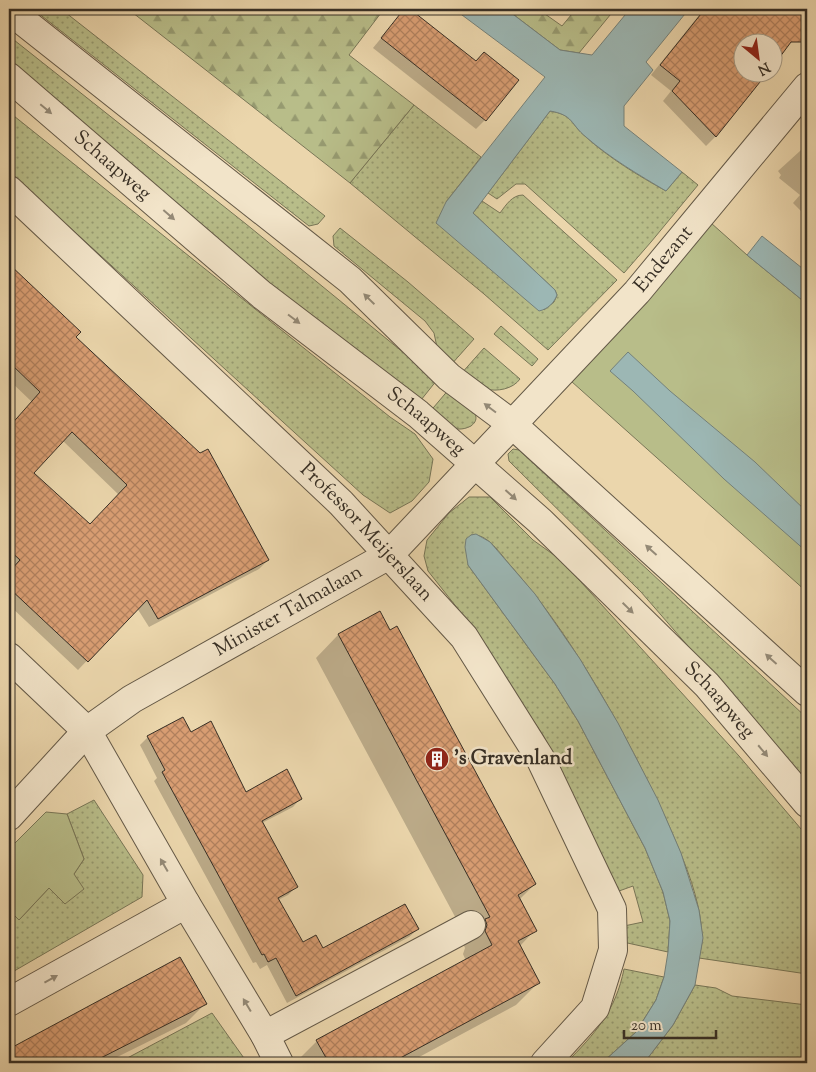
<svg xmlns="http://www.w3.org/2000/svg" width="816" height="1072" viewBox="0 0 816 1072" font-family="'Sorts Mill Goudy',serif">
  <style>
    .grass { fill: url(#grass-dots); stroke: #787657 }
    .forest { fill: url(#forest-firs); stroke: #787657 }
    .green { fill: #b8bd89; stroke: #787657 }
    .water { fill: #9cb7b4; stroke: #74817b }
    .shadow { fill: #0003; fill-rule: evenodd }
    .building { fill: url(#building-cross-hatch); stroke: #372f25; fill-rule: evenodd }
    .lines { fill: none; stroke-linecap: round; stroke-linejoin: round }
    .minor-casing { stroke: #645947; stroke-width: 30 }
    .minor { stroke: #f2e4c9; stroke-width: 28 }
    .oneway { fill: #948a77 }
    .labels { text-anchor: middle; dominant-baseline: central; stroke-width: 5; stroke-linejoin: round; paint-order: stroke }
    .street-label { font-size: 20px; fill: #372f25; stroke: #f2e4c9 }
    .poi-label { font-size: 20px; font-weight: bold; fill: #372f25; stroke: #f2e4c9; text-anchor: start }
  </style>
  <defs>
    <pattern id="grass-dots" width="8" height="8" patternUnits="userSpaceOnUse" patternTransform="scale(1.25)"><rect width="8" height="8" fill="#b8bd89"/><path d="M2 2h.1M6 6h.1" fill="none" stroke="#969a70" stroke-width="1.8" stroke-linecap="round"/></pattern>
    <pattern id="forest-firs" width="22" height="20" patternUnits="userSpaceOnUse" patternTransform="scale(1.25)"><rect width="22" height="20" fill="#b8bd89"/><path d="M5 1l3.5 6h-7zM16 11l3.5 6h-7z" fill="#969a70"/></pattern>
    <pattern id="building-cross-hatch" width="8" height="8" patternUnits="userSpaceOnUse" patternTransform="scale(1.25)"><rect width="8" height="8" fill="#d89d72"/><path d="M0 0l8 8M0 8l8-8" fill="none" stroke="#b0805d"/></pattern>
  </defs>
  <rect width="100%" height="100%" fill="#ebd6ac"/>
  <filter id="stains"><feTurbulence type="fractalNoise" baseFrequency=".004" numOctaves="4"/><feColorMatrix values="0 0 0 0 .2 0 0 0 0 .09 0 0 0 0 .02 0 0 0 .5 -.17"/></filter>
  <radialGradient id="worn" r=".72"><stop offset=".6" stop-color="#630" stop-opacity="0"/><stop offset="1" stop-color="#630" stop-opacity=".3"/></radialGradient>
  <g class="grass">
    <path d="M33,9H61L325,216L318,224L309,226Z"/>
    <path d="M9,36L246,224L437,380L417,405L219,245L9,63Z"/>
    <path d="M414,105L481,157L446,202L544,310L554,302L557,295L555,290L473,213L482,201L500,213C506,205 512,195 523,195L617,280L548,350L484,294L350,183Z"/>
    <path d="M550,111C574,115 570,124 586,137C609,158 639,176 666,191L682,172L698,185L651,242L624,273L525,184H516L497,199L488,193Z"/>
    <path d="M9,112L390,417L415,434L433,459L429,482L412,501L390,513L363,495L9,172Z"/>
    <path d="M340,228L408,282L474,339L450,366L438,352L434,333L425,321L334,246L333,236Z"/>
    <path d="M501,326L538,359L533,365L532,366L494,334Z"/>
    <path d="M484,348L520,379C513,389 497,392 486,389C477,387 468,379 460,375Z"/>
    <path d="M450,388L475,413C477,419 476,422 471,426C454,435 442,422 428,414Z"/>
    <path d="M513,449L519,450L807,718V783L641,592L509,461L508,454Z"/>
    <path d="M469,497H490L533,540L561,560L739,756L807,836V974L699,958C700,951 703,943 702,936C701,908 691,878 680,852C667,819 651,787 635,756C600,689 561,623 511,566C500,554 488,533 471,535L468,565L555,684L578,721L645,848L663,892L670,921L668,952L623,942L624,926L643,922L633,886L619,891L543,735L462,614L428,571L424,556L427,540L449,513Z"/>
    <path d="M94,800L143,875L142,897L9,974V910L19,920L49,888L74,874L84,859L67,814Z"/>
    <path d="M624,969L664,977L656,1000L636,1032L602,1063H566C595,1034 616,1010 624,969Z"/>
    <path d="M695,985L716,988L732,996L807,1005V1063H644L673,1025Z"/>
    <path d="M212,1013L246,1061L243,1063H118Z"/>
  </g>
  <g class="forest">
    <path d="M128,9H384L349,55L414,105L350,183Z"/>
    <path d="M520,9H538L562,26L576,9H615L579,53L560,50L514,15Z"/>
  </g>
  <g class="green">
    <path d="M702,215L747,255L807,304V592L562,373Z"/>
    <path d="M46,812L67,814L84,859L74,874L84,889L65,904L49,888L19,920L9,910V849Z"/>
  </g>
  <g class="water">
    <path d="M454,9H506L560,50L592,55L630,9H689L646,62L653,70L624,106V126L682,172L666,191C639,175 610,158 586,137C570,124 574,115 550,111L473,213L555,290L557,295C554,303 548,309 539,311L436,223L446,202L545,77Z"/>
    <path d="M762,236L807,272V304L747,255Z"/>
    <path d="M628,352L670,391L755,462L807,512V552L724,479L633,391L610,371Z"/>
    <path d="M476,534L490,542L535,594L580,659L618,723L658,800L681,853L699,910L703,938L695,985L673,1025L644,1063H602L636,1032L656,1000L664,977L668,952L670,921L663,892L645,848L578,721L555,684L468,565L465,547L466,539L471,535Z"/>
  </g>
  <g class="shadow">
    <path d="M405,9H408L475,62L485,120L476,129L373,48Z"/>
    <path d="M704,9H807V21L774,63V42H744V72H766L715,137L706,146L663,101L671,91L651,75Z"/>
    <path d="M807,142V217L793,203L800,195L779,178L781,175L778,171L800,151Z"/>
    <path d="M9,266L80,332L75,337L268,560L259,569L149,627L137,608L78,670L9,605V427L32,402L9,380ZM63,441L119,495L90,526L33,473Z"/>
    <path d="M379,613L535,884L519,900L535,930L520,946L538,983L516,1005L408,1063H295L317,1041L466,961L463,954L465,948L463,943L467,939L316,658L338,635Z"/>
    <path d="M190,733L246,793L301,798L293,807L262,823L297,886L288,895L278,900L302,943L323,949L418,929L409,937L287,1003L267,965L260,969L256,962L253,963L154,781L157,778L140,745L148,737Z"/>
    <path d="M9,736L14,741L9,746Z"/>
    <path d="M180,958L205,1004L186,1023L105,1063H9V1051Z"/>
  </g>
  <g class="building">
    <path d="M404,9H410L476,61L484,52L519,80L486,121L381,38Z"/>
    <path d="M705,9H807V42H791L774,65V42H744V72H768L716,137L672,91L680,81L660,65Z"/>
    <path d="M9,264L81,332L76,337L200,453L208,449L269,560L158,619L147,600L88,662L9,588V572L20,560L9,550V427L40,392L9,362ZM72,432L127,485L90,524L34,473Z"/>
    <path d="M380,611L390,630L397,626L536,884L518,895L537,931L518,941L540,983L391,1063H329L316,1040L492,945L485,931L487,925L485,919L490,917L338,634Z"/>
    <path d="M183,717L191,732L211,721L246,792L287,769L302,799L262,821L298,887L278,898L303,942L316,935L323,948L405,904L419,929L296,996L276,958L268,962L264,954L262,955L162,772L165,770L147,736Z"/>
    <path d="M180,957L207,1004L91,1063H9V1049Z"/>
  </g>
  <g class="lines">
    <g class="minor-casing">
      <g id="minor">
        <path d="M9,10L350,280L449,377L512,424L807,692"/>
        <path id="s1" d="M9,77L262,295L418,414L540,521L707,685L807,803"/>
        <path id="s2" d="M9,190L341,503L464,637L540,758L612,909L613,950L595,1008L545,1063"/>
        <path d="M9,657L87,731L186,904L265,1035L279,1063"/>
        <path id="s3" d="M9,816L87,731L132,699L389,555L637,292L807,87"/>
        <path d="M9,1002L186,904"/>
        <path d="M265,1035L471,925"/>
      </g>
    </g>
    <use href="#minor" class="minor"/>
  </g>
  <defs><path id="oneway-solid" d="M-6-.8H1V-3.2L6.5 0L1 3.2V.8H-6Z" transform="scale(1.25)"/></defs>
  <g class="oneway">
    <use href="#oneway-solid" transform="translate(46 109) rotate(40)"/>
    <use href="#oneway-solid" transform="translate(169 215) rotate(41)"/>
    <use href="#oneway-solid" transform="translate(369 299) rotate(-136)"/>
    <use href="#oneway-solid" transform="translate(294 319) rotate(37)"/>
    <use href="#oneway-solid" transform="translate(490 408) rotate(-143)"/>
    <use href="#oneway-solid" transform="translate(511 495) rotate(42)"/>
    <use href="#oneway-solid" transform="translate(651 550) rotate(-138)"/>
    <use href="#oneway-solid" transform="translate(628 608) rotate(44)"/>
    <use href="#oneway-solid" transform="translate(771 659) rotate(-138)"/>
    <use href="#oneway-solid" transform="translate(763 751) rotate(50)"/>
    <use href="#oneway-solid" transform="translate(164 865) rotate(-120)"/>
    <use href="#oneway-solid" transform="translate(51 979) rotate(-29)"/>
    <use href="#oneway-solid" transform="translate(247 1005) rotate(-121)"/>
  </g>
  <defs>
    <g id="building-disc" transform="scale(1.25)"><circle r="9.5" fill="#8f2418" stroke="#f2e4c9"/><path d="M-4-6H4V6H1V3H-1V6H-4ZM-2.5-4.3h1.7v1.8h-1.7ZM.8-4.3h1.7v1.8H.8ZM-2.5-1h1.7V.8h-1.7ZM.8-1h1.7V.8H.8Z" fill="#fff"/></g>
  </defs>
  <g fill-rule="evenodd">
    <use href="#building-disc" x="437" y="759"/>
  </g>
  <g class="labels">
    <g class="street-label">
      <text stroke="none"><textPath href="#s1" startOffset="136">Schaapweg</textPath></text>
      <text stroke="none"><textPath href="#s3" startOffset="869">Endezant</textPath></text>
      <text stroke="none"><textPath href="#s1" startOffset="541">Schaapweg</textPath></text>
      <text stroke="none"><textPath href="#s2" startOffset="495">Professor Meijerslaan</textPath></text>
      <text stroke="none"><textPath href="#s3" startOffset="350">Minister Talmalaan</textPath></text>
      <text stroke="none"><textPath href="#s1" startOffset="946">Schaapweg</textPath></text>
    </g>
    <g class="poi-label">
      <text x="454" y="759">'s Gravenland</text>
    </g>
  </g>
  <rect width="816" height="1072" fill="none" stroke="#ebd6ac" stroke-width="30"/>
  <rect x="10" y="10" width="796" height="1052" fill="none" stroke="#372f25" stroke-width="2.5"/>
  <rect x="15" y="15" width="786" height="1042" fill="none" stroke="#372f25"/>
  <g transform="translate(758 58) rotate(151)"><circle r="24" fill="#f2e4c9" stroke="#a79c87"/>
  <path d="M0-4L9 19L0 12L-9 19Z" fill="#8f2418"/>
  <text y="-8" font-size="14" font-weight="bold" text-anchor="middle" fill="#372f25">N</text>
  </g>
  <path d="M624 1030v8h92v-8" fill="none" stroke="#372f25" stroke-width="2.5"/>
  <text x="631" y="1030" font-size="15" fill="#372f25" stroke="#f2e4c9" stroke-width="4" paint-order="stroke">20 m</text>
  <rect width="100%" height="100%" filter="url(#stains)"/>
  <rect width="100%" height="100%" fill="url(#worn)"/>
</svg>
